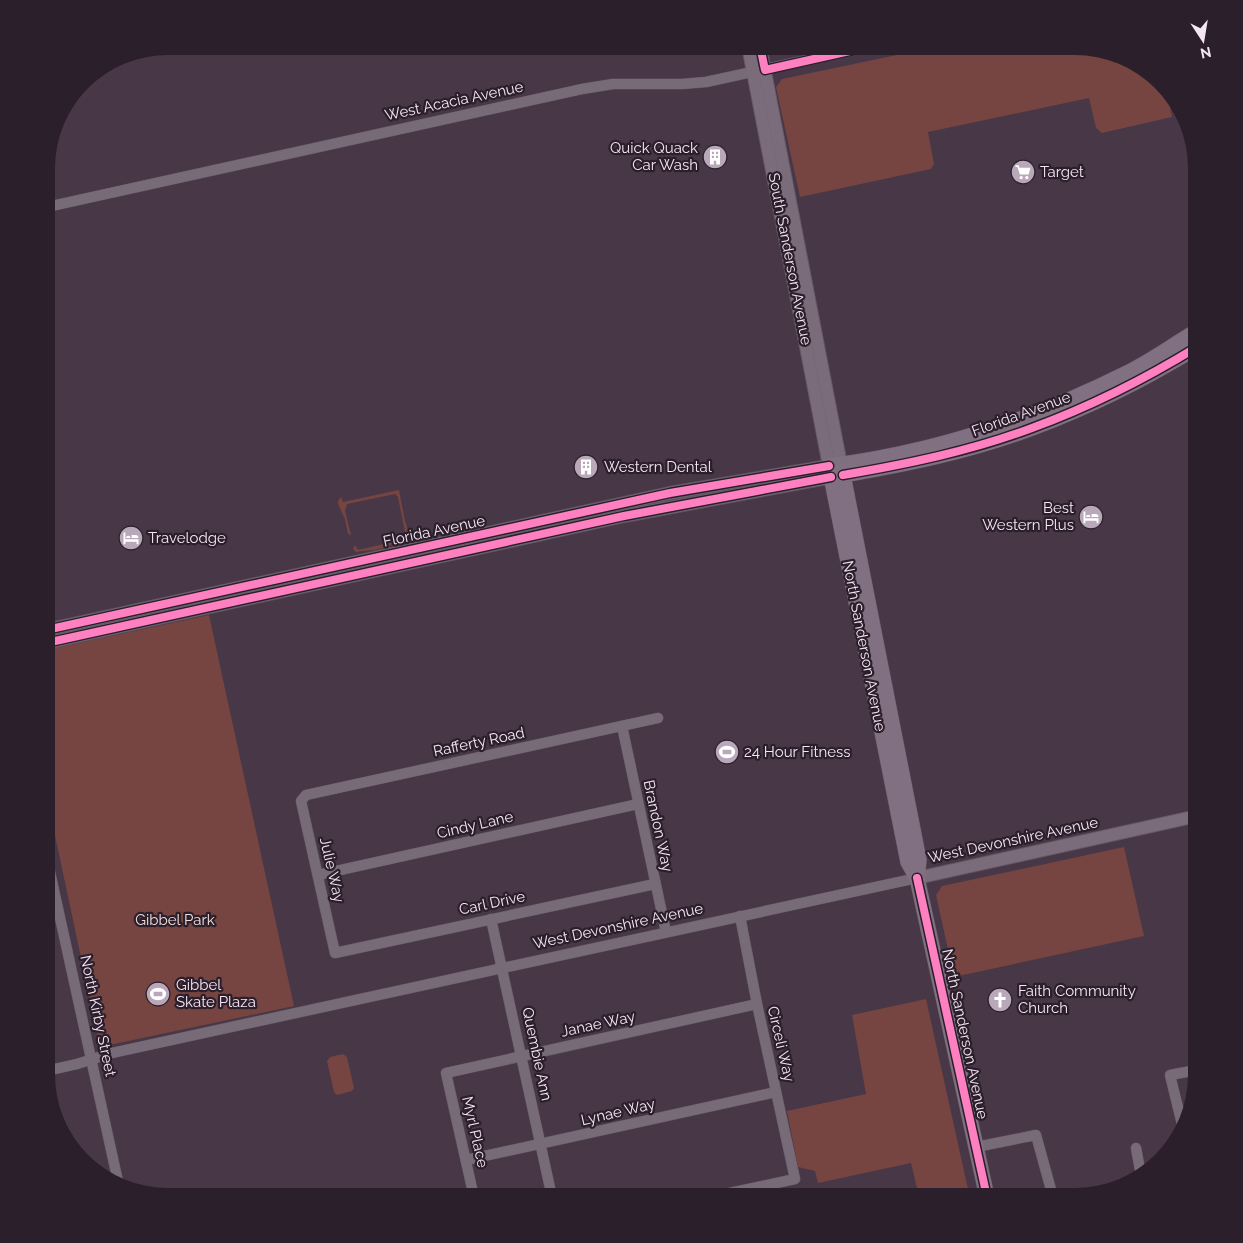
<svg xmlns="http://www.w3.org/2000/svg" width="1243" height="1243" viewBox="0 0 1243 1243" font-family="Raleway,sans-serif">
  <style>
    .green { fill: #764541 }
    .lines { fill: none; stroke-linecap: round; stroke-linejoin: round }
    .minor-casing { stroke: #655765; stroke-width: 11 }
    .major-casing { stroke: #655765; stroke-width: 14 }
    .highway-casing { stroke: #655765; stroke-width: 16 }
    .minor { stroke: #786b78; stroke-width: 10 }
    .major { stroke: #7a6c7a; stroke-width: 12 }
    .highway { stroke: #817081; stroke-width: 15 }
    .cycleway-casing { stroke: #2b1f2b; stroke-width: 11 }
    .cycleway { stroke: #ff80c0; stroke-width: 8 }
    .labels { text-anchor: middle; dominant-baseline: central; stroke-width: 4.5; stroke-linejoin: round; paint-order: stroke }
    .street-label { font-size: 15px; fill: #f7e5f6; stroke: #2b1f2b }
    .poi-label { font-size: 15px; fill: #f7e5f6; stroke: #2b1f2b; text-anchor: start }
    .park-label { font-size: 15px; fill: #f2dedb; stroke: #2b1f2b }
  </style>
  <rect width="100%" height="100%" fill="#473747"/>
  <g class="green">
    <path d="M940,46H1082L1128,59L1166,87L1172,117L1102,133L1096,128L1089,98L928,132L934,164L931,169L800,197L776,87L782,79Z"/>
    <path d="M399,490L405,521L411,539L408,540L406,537L398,497L395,494L347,504L345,511L351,535L348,534L345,519L338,504V501L341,497L343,502Z"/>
    <path d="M393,537L395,541C388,551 367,550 356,552L353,549L355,545L358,550L393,542Z"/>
    <path d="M209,615L294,1006L100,1047L46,793V650Z"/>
    <path d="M1124,847L1144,936L954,977L936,895L942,886Z"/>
    <path d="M926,999L968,1189L933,1197H919L911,1163L818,1183L815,1171L798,1167L787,1111L866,1094L852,1015Z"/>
    <path d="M343,1054L347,1057L354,1088L352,1091L337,1095L334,1092L327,1061L330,1057Z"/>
  </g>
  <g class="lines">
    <g class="minor-casing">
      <g id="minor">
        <path d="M47,207L582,89L613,84H682L706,82L872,46"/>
        <path d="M622,726L666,932"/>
        <path d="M46,854L119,1186"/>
        <path d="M318,875L638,804"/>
        <path d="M655,884L335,953L301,801L306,795L658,718"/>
        <path d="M491,919L552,1197"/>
        <path d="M46,1071L77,1064L112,1053L917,878"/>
        <path d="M1183,1128L1170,1075L1197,1070"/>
        <path d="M976,1147L1036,1135L1053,1197"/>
        <path d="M1136,1148L1141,1175"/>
        <path d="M466,1160L776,1092"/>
        <path d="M474,1197L446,1073L757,1004"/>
        <path d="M711,1197L795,1179L757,1004L740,916"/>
      </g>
    </g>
    <g class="major-casing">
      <g id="major">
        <path d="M46,630L670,493L829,466L748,46"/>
        <path d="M46,643L624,516L843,475L760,46"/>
        <path d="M917,878L1197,816"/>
      </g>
    </g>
    <g class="highway-casing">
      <g id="highway">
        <path d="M917,878L919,860L843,475C907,464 971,451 1032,428C1089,407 1145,379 1197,347"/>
        <path d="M987,1197L917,878L908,862L829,466C931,453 1033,420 1125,374C1150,362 1173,345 1197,331"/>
      </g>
    </g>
    <use href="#minor" class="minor"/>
    <use href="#major" class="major"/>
    <use href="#highway" class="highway"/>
    <g class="cycleway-casing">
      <g id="cycleway">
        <path d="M760,46L765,70L872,46"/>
        <path d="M843,475C907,464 971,451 1032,428C1089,407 1145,379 1197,347"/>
        <path d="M46,630L670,493L829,466"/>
        <path d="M46,643L624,516L831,477"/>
        <path d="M917,878L987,1197"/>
      </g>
    </g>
    <use href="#cycleway" class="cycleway"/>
  </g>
  <defs>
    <g id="building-disc" transform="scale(1.25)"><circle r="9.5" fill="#b9a8b9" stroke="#2b1f2b"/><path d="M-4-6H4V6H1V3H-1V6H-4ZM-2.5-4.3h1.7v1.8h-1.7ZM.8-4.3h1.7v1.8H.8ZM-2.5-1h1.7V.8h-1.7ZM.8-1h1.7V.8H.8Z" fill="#fff"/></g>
    <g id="supermarket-disc" transform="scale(1.25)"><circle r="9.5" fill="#b9a8b9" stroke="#2b1f2b"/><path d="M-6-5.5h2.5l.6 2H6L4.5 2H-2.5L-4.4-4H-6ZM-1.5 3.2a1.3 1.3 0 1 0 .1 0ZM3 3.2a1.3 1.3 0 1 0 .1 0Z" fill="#fff"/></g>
    <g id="hotel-disc" transform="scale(1.25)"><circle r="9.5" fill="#b9a8b9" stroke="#2b1f2b"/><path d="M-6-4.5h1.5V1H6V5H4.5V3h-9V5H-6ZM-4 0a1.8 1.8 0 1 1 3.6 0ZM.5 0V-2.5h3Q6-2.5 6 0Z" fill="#fff"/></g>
    <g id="stadium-disc" transform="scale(1.25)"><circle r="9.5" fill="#b9a8b9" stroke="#2b1f2b"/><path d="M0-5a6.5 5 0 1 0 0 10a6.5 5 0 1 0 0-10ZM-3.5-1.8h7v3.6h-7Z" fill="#fff"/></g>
    <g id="church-disc" transform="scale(1.25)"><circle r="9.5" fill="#b9a8b9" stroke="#2b1f2b"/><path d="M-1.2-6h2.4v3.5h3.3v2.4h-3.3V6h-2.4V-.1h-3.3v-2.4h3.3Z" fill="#fff"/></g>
  </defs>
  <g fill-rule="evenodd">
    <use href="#building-disc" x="715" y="157"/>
    <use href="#supermarket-disc" x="1023" y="172"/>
    <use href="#building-disc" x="586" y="467"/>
    <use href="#hotel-disc" x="1091" y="517"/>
    <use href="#hotel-disc" x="131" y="538"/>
    <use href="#stadium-disc" x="727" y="752"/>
    <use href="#stadium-disc" x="158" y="994"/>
    <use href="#church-disc" x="1000" y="1000"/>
  </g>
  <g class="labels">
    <g class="street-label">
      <text transform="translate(454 101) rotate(-12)">West Acacia Avenue</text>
      <text transform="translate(790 259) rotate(79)">South Sanderson Avenue</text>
      <text transform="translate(1021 414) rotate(-20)">Florida Avenue</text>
      <text transform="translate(434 531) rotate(-12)">Florida Avenue</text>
      <text transform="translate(864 646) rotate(79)">North Sanderson Avenue</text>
      <text transform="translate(479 742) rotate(-12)">Rafferty Road</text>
      <text transform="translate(475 825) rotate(-13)">Cindy Lane</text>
      <text transform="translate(658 826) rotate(78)">Brandon Way</text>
      <text transform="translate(1013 840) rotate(-12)">West Devonshire Avenue</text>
      <text transform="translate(332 870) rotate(77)">Julie Way</text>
      <text transform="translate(492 903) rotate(-12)">Carl Drive</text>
      <text transform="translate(618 926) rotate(-12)">West Devonshire Avenue</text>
      <text transform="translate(98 1016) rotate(78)">North Kirby Street</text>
      <text transform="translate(598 1024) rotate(-12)">Janae Way</text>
      <text transform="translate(965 1034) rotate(78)">North Sanderson Avenue</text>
      <text transform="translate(781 1044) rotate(77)">Circeli Way</text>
      <text transform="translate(537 1054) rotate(78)">Quembie Ann</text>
      <text transform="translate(618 1112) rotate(-13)">Lynae Way</text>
      <text transform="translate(475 1132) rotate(77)">Myrl Place</text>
    </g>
    <g class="poi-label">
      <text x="698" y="148" text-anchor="end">Quick Quack<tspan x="698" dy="17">Car Wash</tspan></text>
      <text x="1040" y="172">Target</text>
      <text x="604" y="467">Western Dental</text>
      <text x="1074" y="508" text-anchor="end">Best<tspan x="1074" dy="17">Western Plus</tspan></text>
      <text x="148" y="538">Travelodge</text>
      <text x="744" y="752">24 Hour Fitness</text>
      <text x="176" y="985">Gibbel<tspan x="176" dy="17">Skate Plaza</tspan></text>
      <text x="1018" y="991">Faith Community<tspan x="1018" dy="17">Church</tspan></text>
    </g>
    <g class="park-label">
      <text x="175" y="920">Gibbel Park</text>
    </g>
  </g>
  <path d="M0 0H1243V1243H0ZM168 55H1075A113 113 0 0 1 1188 168V1075A113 113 0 0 1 1075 1188H168A113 113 0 0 1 55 1075V168A113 113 0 0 1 168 55Z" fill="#2b1f2b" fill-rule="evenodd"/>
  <g transform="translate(1203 40) rotate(168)" stroke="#2b1f2b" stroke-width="4" paint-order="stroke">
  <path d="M0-4L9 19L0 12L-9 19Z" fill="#f7e5f6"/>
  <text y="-8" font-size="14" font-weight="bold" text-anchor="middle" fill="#f7e5f6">N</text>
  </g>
</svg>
